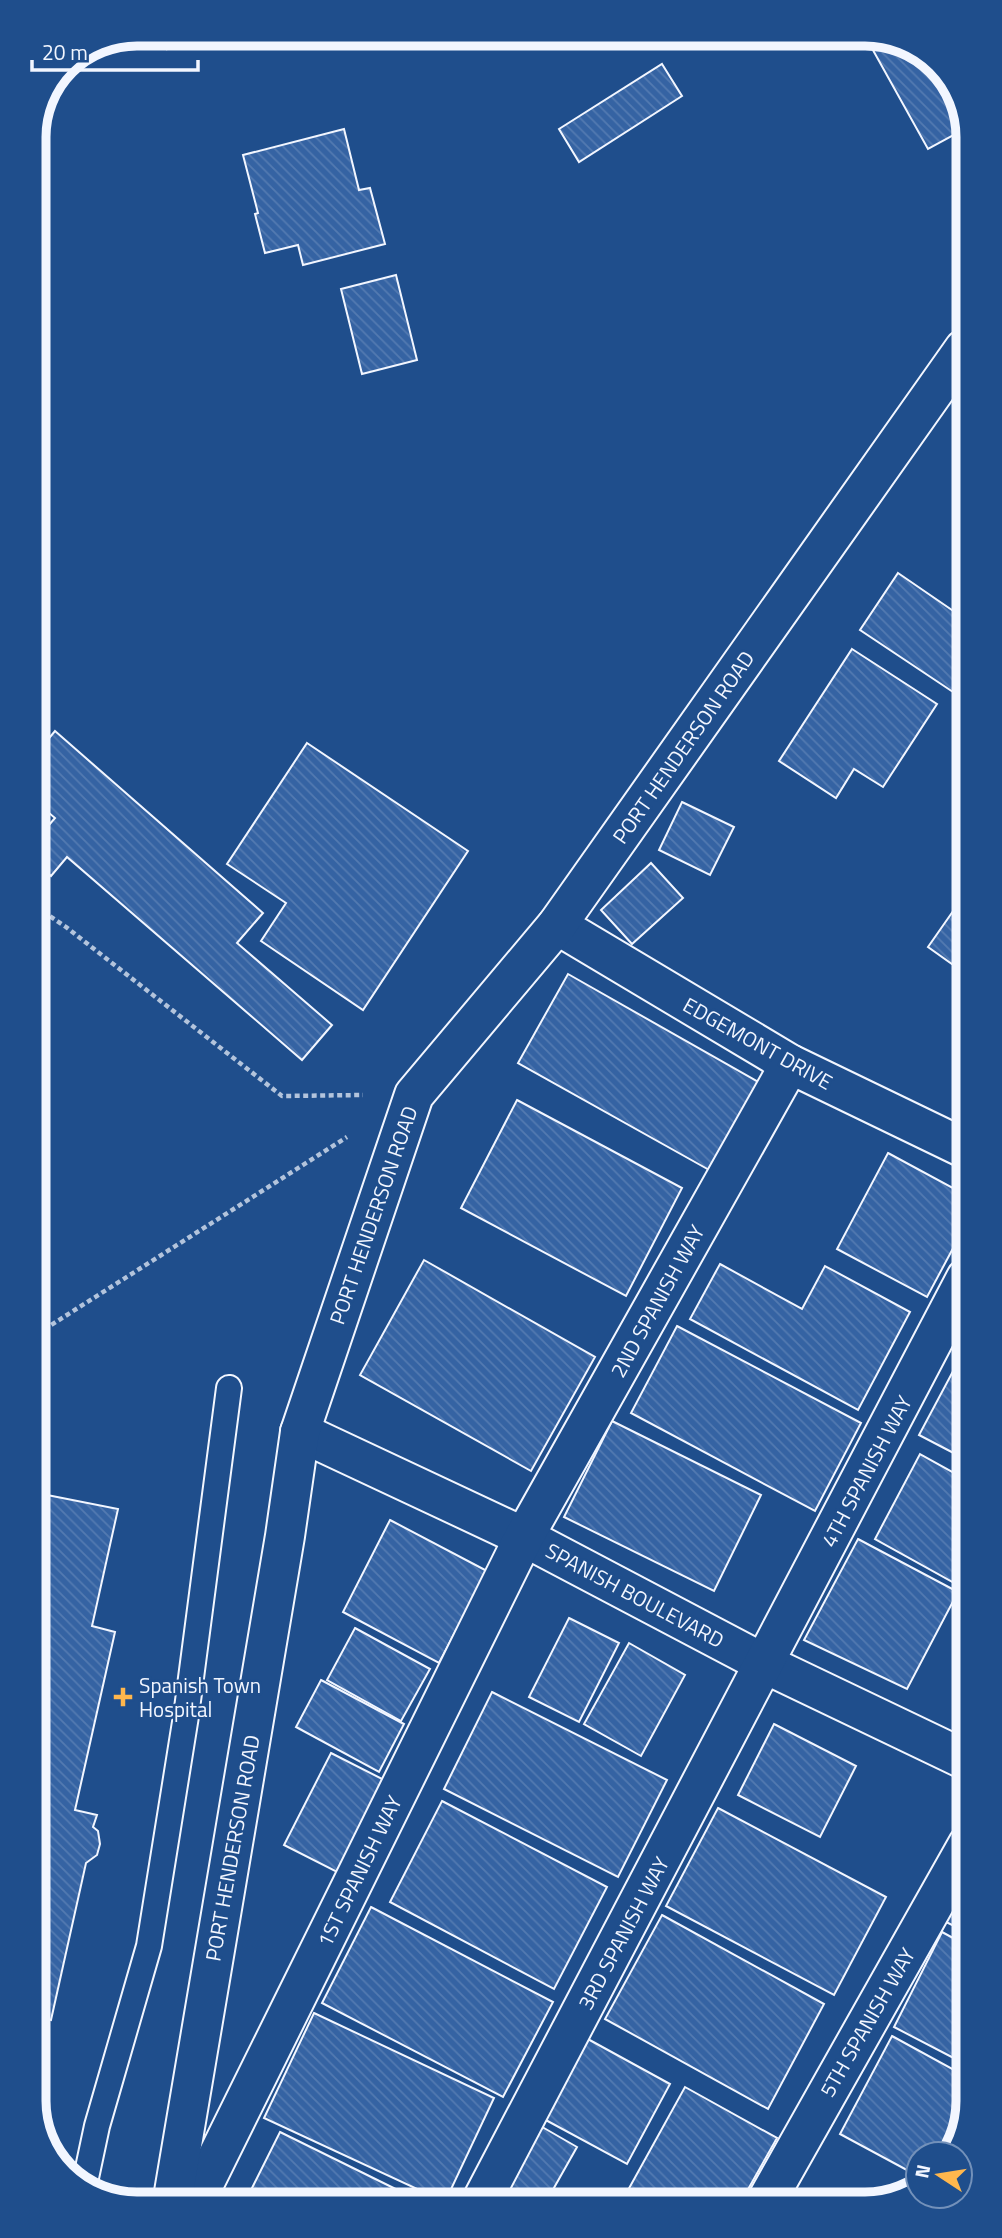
<svg xmlns="http://www.w3.org/2000/svg" width="1002" height="2238" viewBox="0 0 1002 2238" font-family="'Titillium Web',sans-serif">
  <style>
    .building { fill: url(#building-back-hatch); stroke: #f2f6ff; stroke-width: 2 }
    .lines { fill: none; stroke-linecap: round; stroke-linejoin: round }
    .service-casing { stroke: #f2f6ff; stroke-width: 28 }
    .minor-casing { stroke: #f2f6ff; stroke-width: 42 }
    .tertiary-casing { stroke: #f2f6ff; stroke-width: 42 }
    .path { stroke: #b3c4dc; stroke-width: 4.5; stroke-dasharray: 5 3.5; stroke-linecap: butt }
    .service { stroke: #1f4e8c; stroke-width: 24 }
    .minor { stroke: #1f4e8c; stroke-width: 38 }
    .tertiary { stroke: #1f4e8c; stroke-width: 38 }
    .poi-dot { fill: #ffb74d; stroke: #1f4e8c; stroke-width: 2.5 }
    .labels { text-anchor: middle; dominant-baseline: central; stroke-width: 5; stroke-linejoin: round; paint-order: stroke }
    .street-label { font-size: 21px; fill: #f2f6ff; stroke: #1f4e8c }
    .poi-label { font-size: 21px; fill: #f2f6ff; stroke: #1f4e8c; text-anchor: start }
    .rim { fill: none; stroke: #f2f6ff; stroke-width: 9 }
  </style>
  <defs>
    <pattern id="building-back-hatch" width="6" height="6" patternUnits="userSpaceOnUse" patternTransform="scale(1.75)"><rect width="6" height="6" fill="#3563a3"/><path d="M-1 5l2 2M0 0l6 6M5-1l2 2" fill="none" stroke="#537ab1"/></pattern>
  </defs>
  <rect width="100%" height="100%" fill="#1f4e8c"/>
  <g class="building">
    <path d="M159,33H196L167,49Z"/>
    <path d="M864,34H873L928,54L963,103V130L928,149Z"/>
    <path d="M662,64L682,96L579,162L559,129Z"/>
    <path d="M344,129L359,190L370,188L385,244L303,265L298,245L265,253L255,214L258,213L243,155Z"/>
    <path d="M396,275L417,360L362,374L341,289Z"/>
    <path d="M898,573L965,619V700L860,630Z"/>
    <path d="M852,649L937,704L883,787L854,769L836,798L779,761Z"/>
    <path d="M55,731L263,913L237,943L332,1025L302,1060L67,857L51,876L35,862V841L55,818L35,801V755Z"/>
    <path d="M307,743L468,851L363,1010L261,941L286,903L227,864Z"/>
    <path d="M682,802L734,827L710,875L659,850Z"/>
    <path d="M651,863L683,898L632,944L601,910Z"/>
    <path d="M965,894L966,974L928,947Z"/>
    <path d="M568,974L760,1083L711,1171L518,1063Z"/>
    <path d="M517,1100L682,1188L626,1296L461,1208Z"/>
    <path d="M888,1153L966,1195V1224L927,1297L837,1249Z"/>
    <path d="M424,1260L595,1357L531,1471L360,1375Z"/>
    <path d="M720,1264L802,1309L825,1266L910,1312L858,1410L690,1319Z"/>
    <path d="M677,1326L861,1423L815,1511L631,1413Z"/>
    <path d="M967,1345V1460L919,1435Z"/>
    <path d="M612,1421L761,1495L714,1591L564,1517Z"/>
    <path d="M920,1454L967,1480V1590L875,1539Z"/>
    <path d="M37,1493L118,1509L92,1626L115,1632L75,1810L97,1815L93,1827L98,1831L100,1844L97,1855L86,1863L51,2020L39,2017Z"/>
    <path d="M390,1520L487,1571L439,1663L343,1612Z"/>
    <path d="M858,1539L958,1592L907,1689L804,1640Z"/>
    <path d="M569,1618L619,1643L579,1722L529,1697Z"/>
    <path d="M355,1628L430,1669L401,1721L327,1680Z"/>
    <path d="M629,1643L685,1675L641,1756L584,1724Z"/>
    <path d="M321,1680L404,1724L379,1772L296,1727Z"/>
    <path d="M492,1692L667,1780L618,1877L444,1789Z"/>
    <path d="M774,1724L856,1766L820,1837L738,1795Z"/>
    <path d="M331,1753L392,1784L345,1876L284,1845Z"/>
    <path d="M442,1801L607,1887L554,1989L390,1902Z"/>
    <path d="M718,1808L886,1897L834,1995L666,1906Z"/>
    <path d="M968,1863V1933L940,1919Z"/>
    <path d="M371,1907L553,2002L503,2097L322,2003Z"/>
    <path d="M662,1915L824,2004L768,2109L605,2019Z"/>
    <path d="M942,1932L968,1946L969,2066L894,2027Z"/>
    <path d="M314,2013L494,2098L445,2202L264,2118Z"/>
    <path d="M892,2036L969,2078V2102L951,2154H918V2176L840,2134Z"/>
    <path d="M586,2038L670,2084L627,2164L542,2118Z"/>
    <path d="M685,2087L777,2138L742,2200L622,2201Z"/>
    <path d="M537,2124L577,2147L546,2202H492Z"/>
    <path d="M280,2132L422,2202L244,2204Z"/>
    <path d="M803,2193L814,2200H799Z"/>
  </g>
  <g class="lines">
    <g class="service-casing">
      <path id="service" d="M84,2187L97,2126L149,1946L186,1716L229,1388"/>
    </g>
    <g class="minor-casing">
      <g id="minor">
        <path d="M557,925L790,1064L966,1149"/>
        <path d="M300,1432L524,1537L765,1664L968,1761"/>
        <path d="M767,2200L968,1844"/>
        <path d="M481,2202L966,1278"/>
        <path d="M194,2204L524,1537L790,1064"/>
      </g>
    </g>
    <g class="tertiary-casing">
      <path id="tertiary" d="M172,2204L285,1536L300,1432L414,1095L557,925L964,349"/>
    </g>
    <g class="path">
      <path d="M36,907L66,927L282,1096L363,1095"/>
      <path d="M37,1334L347,1137"/>
    </g>
    <use href="#service" class="service"/>
    <use href="#minor" class="minor"/>
    <use href="#tertiary" class="tertiary"/>
  </g>
  <path class="poi-dot" d="M119.5 1686.5h7v7h7v7h-7v7h-7v-7h-7v-7h7z"/>
  <g class="labels">
    <g class="street-label">
      <text transform="translate(683 747) rotate(-55)">PORT HENDERSON ROAD</text>
      <text transform="translate(758 1043) rotate(29)">EDGEMONT DRIVE</text>
      <text transform="translate(373 1215) rotate(-71)">PORT HENDERSON ROAD</text>
      <text transform="translate(657 1301) rotate(-61)">2ND SPANISH WAY</text>
      <text transform="translate(866 1471) rotate(-62)">4TH SPANISH WAY</text>
      <text transform="translate(635 1595) rotate(28)">SPANISH BOULEVARD</text>
      <text transform="translate(232 1848) rotate(-80)">PORT HENDERSON ROAD</text>
      <text transform="translate(359 1871) rotate(-64)">1ST SPANISH WAY</text>
      <text transform="translate(623 1933) rotate(-62)">3RD SPANISH WAY</text>
      <text transform="translate(867 2022) rotate(-60)">5TH SPANISH WAY</text>
    </g>
    <g class="poi-label">
      <text x="139" y="1685">Spanish Town<tspan x="139" dy="24">Hospital</tspan></text>
    </g>
  </g>
  <path d="M0 0H1002V2238H0ZM137 46H865A91 91 0 0 1 956 137V2101A91 91 0 0 1 865 2192H137A91 91 0 0 1 46 2101V137A91 91 0 0 1 137 46Z" fill="#1f4e8c" fill-rule="evenodd"/>
  <path class="rim" d="M137 46H865A91 91 0 0 1 956 137V2101A91 91 0 0 1 865 2192H137A91 91 0 0 1 46 2101V137A91 91 0 0 1 137 46Z"/>
  <g transform="translate(939 2175) rotate(282)"><circle r="33" fill="#1f4e8c" stroke="#7391ba" stroke-width="2"/>
  <path d="M0-5L12 26L0 18L-12 26Z" fill="#ffb74d"/>
  <text y="-10" font-size="19" font-weight="bold" text-anchor="middle" fill="#f2f6ff">N</text>
  </g>
  <path d="M32 60v10h166v-10" fill="none" stroke="#f2f6ff" stroke-width="3.5"/>
  <text x="42" y="60" font-size="21" fill="#f2f6ff" stroke="#1f4e8c" stroke-width="5" paint-order="stroke">20 m</text>
</svg>
